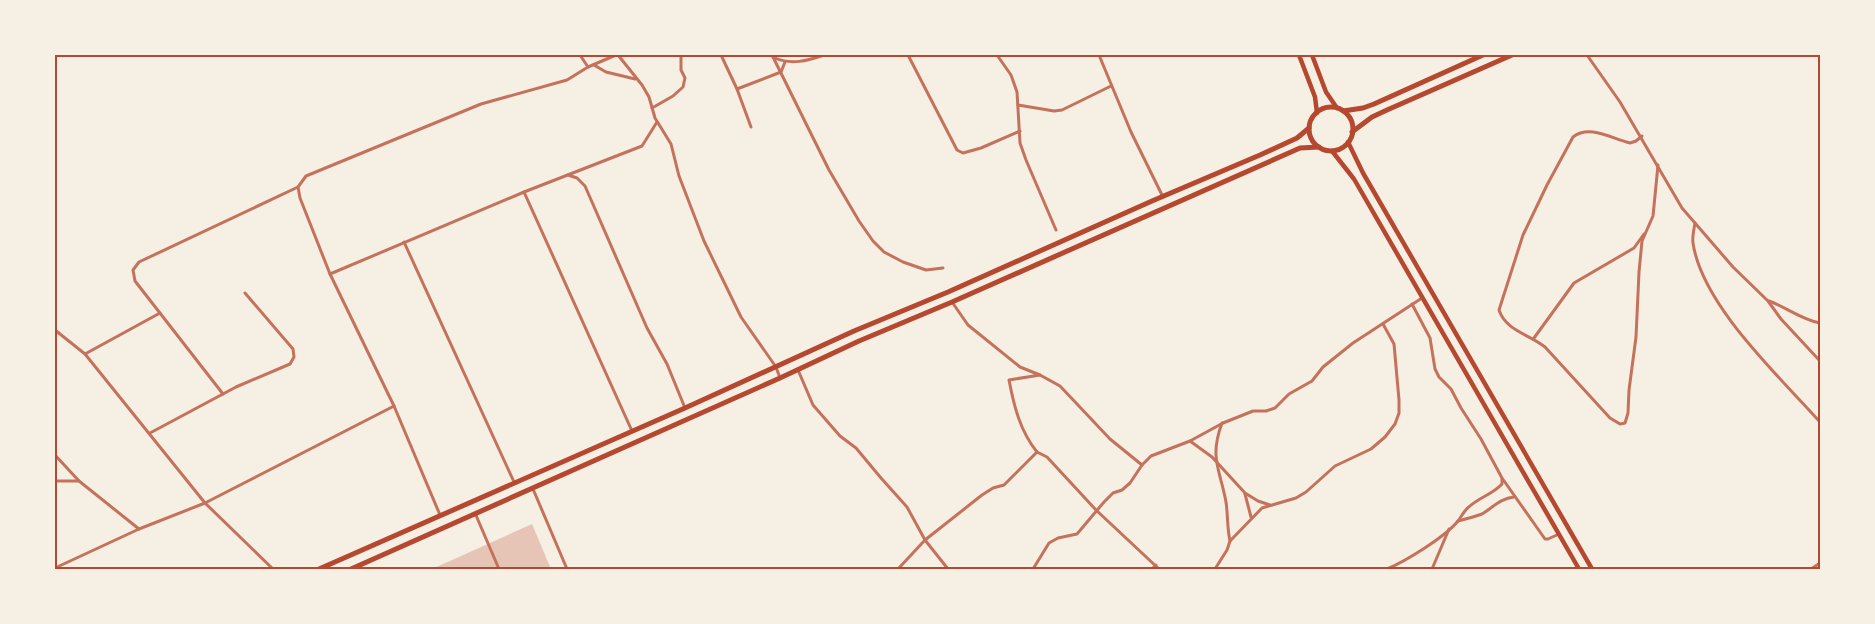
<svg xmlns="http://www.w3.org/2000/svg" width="1875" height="624" viewBox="0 0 1875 624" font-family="'Source Serif 4',serif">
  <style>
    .building { fill: #e6c5b7 }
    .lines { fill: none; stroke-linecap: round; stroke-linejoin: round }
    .minor { stroke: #c5725c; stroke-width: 3 }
    .secondary { stroke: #b5482f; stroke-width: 4.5 }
    .primary { stroke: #b5482f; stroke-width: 5 }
    .neatline { fill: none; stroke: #b5482f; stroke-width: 2 }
  </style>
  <rect width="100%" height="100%" fill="#f6efe4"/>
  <path class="building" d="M532,524L551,569H432Z"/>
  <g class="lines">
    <g class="minor">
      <path d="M580,55L588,67"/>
      <path d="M618,55L642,85L649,97L655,118L671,144L679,176L704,241L741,317L776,367L780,378"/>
      <path d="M721,55L737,89L751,127"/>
      <path d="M772,55L829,170L859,221L873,241L884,252L903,262L926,270L943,268"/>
      <path d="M908,55L957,150L963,153L981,148L1020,131"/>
      <path d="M997,55L1011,75L1017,92L1020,143L1026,160L1056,230"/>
      <path d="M1099,55L1131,132L1163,197"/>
      <path d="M1587,55L1620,102L1682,208L1733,267L1768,301L1781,319L1820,361"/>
      <path d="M775,58C791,65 807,61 824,55"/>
      <path d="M594,65L606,72L635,79"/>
      <path d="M737,89L781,72L785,62"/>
      <path d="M1018,105L1054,111L1062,110L1111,86"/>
      <path d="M652,108L673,96L683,87L685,78L681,70V55"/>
      <path d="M1642,136L1636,141L1630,143C1612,139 1590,124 1573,137L1547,185L1523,235L1499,310C1506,331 1529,334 1545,347L1610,418L1620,424L1625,423L1628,413L1629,390L1636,337L1639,272L1642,241L1653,216L1658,165"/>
      <path d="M568,175L577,178L585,186L647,328L667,364L685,408"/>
      <path d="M524,192L632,431"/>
      <path d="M1695,223C1694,229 1692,237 1693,243C1702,305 1779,376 1820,422"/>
      <path d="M404,242L514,482"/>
      <path d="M330,274L524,192L642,146L657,122"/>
      <path d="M1769,301C1786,307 1802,320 1820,323"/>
      <path d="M952,302L968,325L1020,367L1040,375L1060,386L1110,439L1142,465"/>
      <path d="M1412,304L1430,338L1435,369L1439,377L1451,389L1461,408L1481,439L1502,478L1545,539H1548L1559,534"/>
      <path d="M55,330L85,354L205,503L273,569"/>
      <path d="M1534,338L1574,283L1634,248L1644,234"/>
      <path d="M85,354L160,313"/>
      <path d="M798,370L813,405L840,436L856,448L881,478L907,507L925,540L948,569"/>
      <path d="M223,394L135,281L133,270L139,262L298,187"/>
      <path d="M1222,423C1209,458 1220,469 1226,502C1228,515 1227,528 1230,541"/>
      <path d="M150,433L236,387L290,364L294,357L293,349L245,293"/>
      <path d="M1190,441L1212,457L1245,493L1258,501L1270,505"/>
      <path d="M1037,452L1047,457L1096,510L1159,569"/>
      <path d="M55,455L79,481L139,529"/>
      <path d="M55,481H79"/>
      <path d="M533,489L567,569"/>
      <path d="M1245,494L1251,517"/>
      <path d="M475,513L499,569"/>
      <path d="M440,515L394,406L330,274L300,198L298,187L306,176L481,104L567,80L588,67L616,55"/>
      <path d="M1458,521C1466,519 1474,517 1482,514C1492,508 1501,498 1514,497"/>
      <path d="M55,568L139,529L205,503L394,406"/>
      <path d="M898,569L925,540L982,495L993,488L1004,485L1037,452C1020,431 1014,406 1009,380L1040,375"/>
      <path d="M1033,569L1049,543L1058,538L1077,534L1104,502L1113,493L1122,490L1130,483L1142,465L1151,456L1190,441L1223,423L1253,411H1266L1275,408L1289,394L1312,381L1323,367L1353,343L1422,298"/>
      <path d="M1152,569L1156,565"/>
      <path d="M1215,569L1227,550L1230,541L1262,508L1296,498L1306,492L1335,466L1371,449L1385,437L1395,424L1399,413V400L1394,344L1383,324"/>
      <path d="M1387,569C1406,561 1445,537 1458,521C1462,516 1464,510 1470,506C1480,497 1493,494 1502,484V479"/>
      <path d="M1432,569L1449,529"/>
      <path d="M1811,569L1820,563"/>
    </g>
    <g class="secondary">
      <path d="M1299,55L1315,97L1317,113"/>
      <path d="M1312,55L1326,92L1337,108"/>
      <path d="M1348,142L1363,173L1592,569"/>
      <path d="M1332,151L1354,179L1579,569"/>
    </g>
    <g class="primary">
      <circle cx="1331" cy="129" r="22"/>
      <path d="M1343,111L1363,108L1374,104L1483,55"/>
      <path d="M1352,132L1372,117L1387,110L1512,55"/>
      <path d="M319,569L685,408L854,331L948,292L1152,201L1260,155L1297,138L1309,128"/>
      <path d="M351,569L780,378L859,341L952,302L1291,152L1300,148L1319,147"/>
    </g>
  </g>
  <rect width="1875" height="624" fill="none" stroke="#f6efe4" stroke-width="112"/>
  <rect x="56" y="56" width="1763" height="512" class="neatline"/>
</svg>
